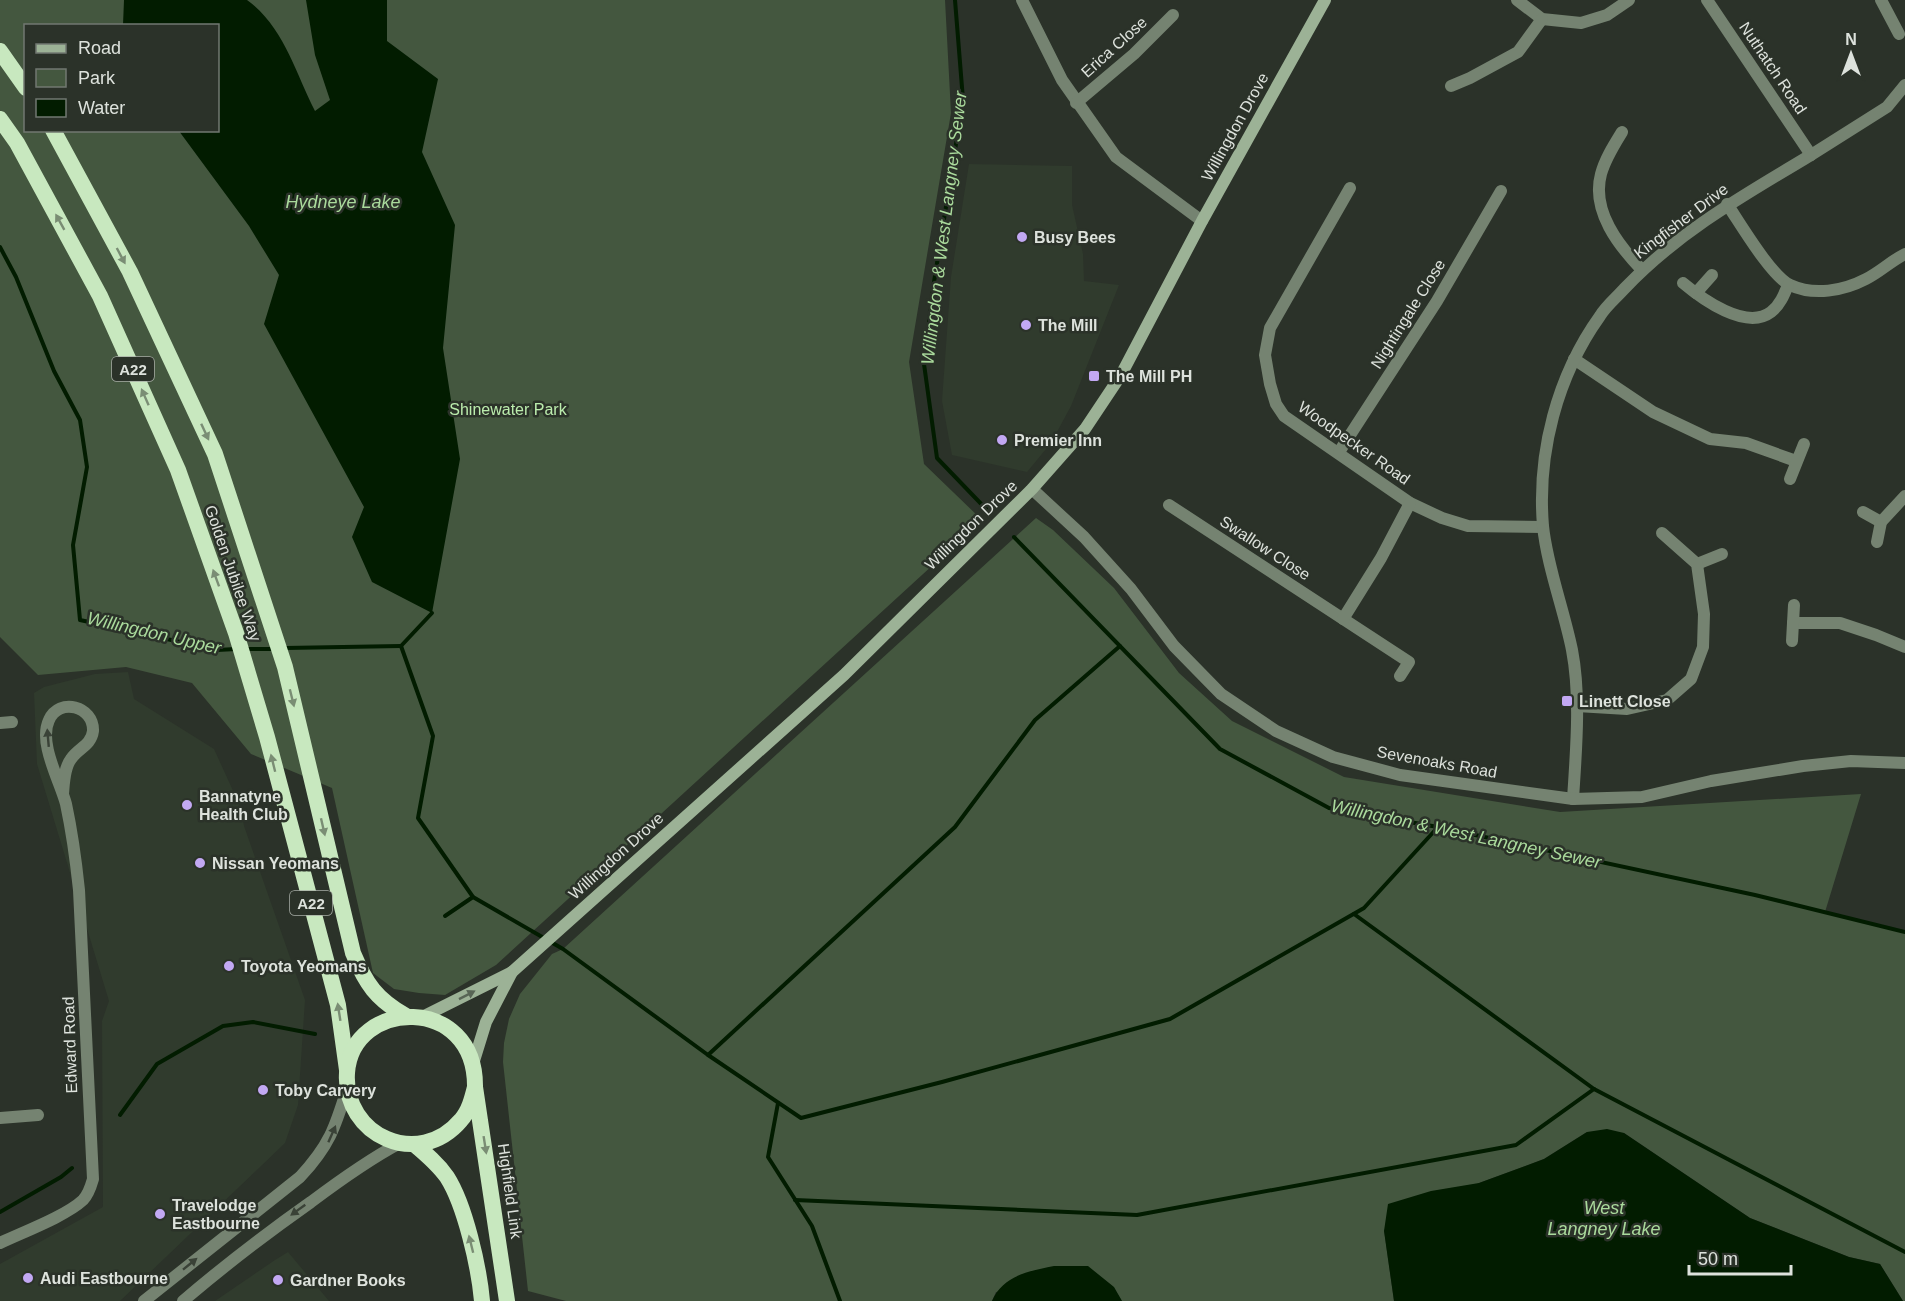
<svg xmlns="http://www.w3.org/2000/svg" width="1905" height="1301" viewBox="0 0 1905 1301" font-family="Arial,sans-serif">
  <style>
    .built { fill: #303b2d }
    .green { fill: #44573f; fill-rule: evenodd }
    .water { fill: #021c00 }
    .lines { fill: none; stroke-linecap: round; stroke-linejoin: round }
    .stream { stroke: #021c00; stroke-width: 4 }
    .minor { stroke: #758371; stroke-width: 12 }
    .tertiary { stroke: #758371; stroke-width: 12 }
    .secondary { stroke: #9cb296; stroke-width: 12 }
    .trunk { stroke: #c8e8bf; stroke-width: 16 }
    .oneway { fill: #7a8d74 }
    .oneway2 { fill: #3a4237 }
    .oneway3 { fill: #586555 }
    .poi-dot { fill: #c2a8f3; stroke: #2b3229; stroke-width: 2 }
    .labels { text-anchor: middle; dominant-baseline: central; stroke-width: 5; stroke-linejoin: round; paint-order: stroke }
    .shield { fill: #2b3229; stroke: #a8ada6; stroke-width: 1.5 }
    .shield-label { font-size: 15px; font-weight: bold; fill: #dde2dc }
    .street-label { font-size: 16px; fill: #dde2dc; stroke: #2b3229 }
    .poi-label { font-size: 16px; font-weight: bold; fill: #dde2dc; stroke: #2b3229; text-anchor: start }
    .park-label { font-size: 16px; fill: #bbecad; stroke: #2b3229 }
    .water-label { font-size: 18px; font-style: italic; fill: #aada9c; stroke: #2b3229 }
  </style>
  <rect width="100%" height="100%" fill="#2b3229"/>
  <g class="built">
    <path d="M969,164L1072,166V205L1083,254L1084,281L1119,285L1071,406L1051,443L1027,472L952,455L942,401L951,277Z"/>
    <path d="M128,672L134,699L214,749L240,806L244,826L305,1000L298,1105L285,1143L120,1301H0V1264L103,1207L102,1021L109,1001L37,764L34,693L44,687L95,674Z"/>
    <path d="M288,1252L329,1301H215L275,1260Z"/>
  </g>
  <g class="green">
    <path d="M0,0H945L951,113L909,362L924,464L982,520L496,965L445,995L419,993L394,989L373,973L332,788L251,754L192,683L126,667L38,675L0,637ZM26,26H218V130H26Z"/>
    <path d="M1036,518L1053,530L1114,588L1179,673L1232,721L1344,777L1560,812L1861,794L1825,912L1905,932V1301H1903L1880,1264L1849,1257L1750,1218L1624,1133L1587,1132L1544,1159L1479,1183L1384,1230L1394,1301H1122L1113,1287L996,1292L992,1301H566L528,1291L503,1062L504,1043L509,1019L520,994L552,954L563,949Z"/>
  </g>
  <g class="water">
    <path d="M124,0H247C284,27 295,72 315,111L330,100L315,55L306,0H387V41L438,79L422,152L455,225L443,348L460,459L432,613L372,582L352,537L364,507L264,324L279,275L249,226L179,131L218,130V26L123,25Z"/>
    <path d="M1607,1129L1624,1133L1750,1218L1849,1257L1880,1264L1903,1301H1394L1384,1231L1388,1204L1431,1191L1479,1183L1544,1159L1587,1132Z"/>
    <path d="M1054,1266H1088L1114,1287L1122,1301H992C1003,1275 1030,1271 1054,1266Z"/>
  </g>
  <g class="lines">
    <g class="stream">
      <path d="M955,0L963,100L934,282L924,364L937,458L986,509"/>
      <path d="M0,247L16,277L54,371L80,420L87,467L73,545L80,620L217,650L236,649"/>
      <path d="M1014,537L1220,749L1329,808L1438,827L1755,895L1905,932"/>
      <path d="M401,646L433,736L418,818L473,897L563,949L708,1055L801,1118L942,1082L1170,1019L1364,908L1438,827"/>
      <path d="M401,646L432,613"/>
      <path d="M285,648L401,646"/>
      <path d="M246,649H275"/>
      <path d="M1354,914L1594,1089L1905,1252"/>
      <path d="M445,916L473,897"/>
      <path d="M708,1055L955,827L1035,720L1120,646"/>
      <path d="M778,1103L768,1157L812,1226L840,1301"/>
      <path d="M120,1115L157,1064L223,1026L253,1022L315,1034"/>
      <path d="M795,1200L1137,1215L1516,1145L1594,1089"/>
      <path d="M0,1212L61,1177L72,1168"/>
    </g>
    <g class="minor">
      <path d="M1022,0L1062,80L1116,157L1202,221"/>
      <path d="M1517,0L1542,19L1581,23L1607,15L1629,0"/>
      <path d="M1707,0L1811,155"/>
      <path d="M1881,0L1899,34"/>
      <path d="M1451,86L1470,78L1518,52L1542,19"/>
      <path d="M1076,103L1134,54L1173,15"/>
      <path d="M1622,132C1614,145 1605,159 1601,174C1591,211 1619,246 1642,270"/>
      <path d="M1350,188L1270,328L1265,355L1270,384L1276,404L1284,416L1410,503L1442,518L1468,526L1543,527"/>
      <path d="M1727,204C1740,223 1771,276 1790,285C1814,296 1843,291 1866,279C1880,272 1891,261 1905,254"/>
      <path d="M1683,283C1702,299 1746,331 1771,312C1780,305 1784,295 1788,285"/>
      <path d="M1696,293L1712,275"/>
      <path d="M1574,359L1653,412L1710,439L1746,443L1796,461"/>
      <path d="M1339,452L1437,301L1501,191"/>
      <path d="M1790,479L1804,444"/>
      <path d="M1169,505L1409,662L1400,676"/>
      <path d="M1863,512L1881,522"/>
      <path d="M1877,542L1881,522L1905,496"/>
      <path d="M1697,564L1722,554"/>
      <path d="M1343,619L1381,558L1410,503"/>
      <path d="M1793,623H1840L1876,635L1905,647"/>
      <path d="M1792,641L1794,605"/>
      <path d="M1577,706L1627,709L1667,700L1691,679L1703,647L1704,614L1697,564L1662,533"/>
      <path d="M0,723L12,722"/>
      <path d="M1573,799C1576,751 1581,697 1572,650C1564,610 1547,566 1543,526C1537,453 1557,376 1600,316C1606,306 1616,298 1624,289C1678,232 1744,195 1811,155C1836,139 1862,123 1887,107L1905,85"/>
      <path d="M0,1118L38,1115"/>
      <path d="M0,1243C23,1232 66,1216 83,1200C89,1194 91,1186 93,1179L79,890C76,861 72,832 66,804C60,781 38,743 49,720C59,697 94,706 93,731C91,746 78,748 71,759C64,768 64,783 63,794"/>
    </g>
    <g class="tertiary">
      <path d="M1032,489L1084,537L1131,589L1174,646L1221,694L1276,731L1333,757L1400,775L1573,799L1642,797L1711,781L1803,766L1851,761L1905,763"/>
      <path d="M144,1301L300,1177C329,1146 335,1128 347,1089"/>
      <path d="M183,1301C224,1266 267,1233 311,1202C339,1181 368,1160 400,1143"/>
    </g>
    <g class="secondary">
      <path d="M422,1017L512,972L844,675L1032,489L1085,429L1121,375L1202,221L1325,0"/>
      <path d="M473,1064L486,1022L512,972"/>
    </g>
    <g class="trunk">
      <path d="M0,51L26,88"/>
      <path d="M0,119L17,143L100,296L178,470L236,633L267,737L338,1005L347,1070"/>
      <path d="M53,130L130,272L215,454L285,667L353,953C366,984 376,999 406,1016"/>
      <path d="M475,1087C472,1099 469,1111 461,1120C419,1170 343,1136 347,1073C352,998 476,994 475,1087L507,1301"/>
      <path d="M414,1144C426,1154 438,1164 447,1177C465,1205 479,1267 482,1301"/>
    </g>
  </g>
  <defs><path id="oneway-solid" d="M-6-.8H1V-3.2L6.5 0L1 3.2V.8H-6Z" transform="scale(1.5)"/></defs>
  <g class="oneway">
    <use href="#oneway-solid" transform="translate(60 222) rotate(-119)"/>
    <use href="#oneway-solid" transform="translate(121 256) rotate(62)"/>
    <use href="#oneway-solid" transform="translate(145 397) rotate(-114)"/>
    <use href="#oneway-solid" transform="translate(205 432) rotate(65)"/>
    <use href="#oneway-solid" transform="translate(216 578) rotate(-110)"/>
    <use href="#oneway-solid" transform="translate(292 698) rotate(76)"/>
    <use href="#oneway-solid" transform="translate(273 763) rotate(-104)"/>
    <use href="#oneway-solid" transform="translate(323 827) rotate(77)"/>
    <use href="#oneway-solid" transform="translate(339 1012) rotate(-99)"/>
    <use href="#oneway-solid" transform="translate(485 1145) rotate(81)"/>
    <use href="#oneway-solid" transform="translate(471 1244) rotate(-104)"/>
  </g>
  <g class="oneway2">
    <use href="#oneway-solid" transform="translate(48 738) rotate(-95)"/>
    <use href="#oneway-solid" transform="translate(332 1134) rotate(-66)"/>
    <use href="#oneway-solid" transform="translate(298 1210) rotate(144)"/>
    <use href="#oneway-solid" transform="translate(190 1264) rotate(-39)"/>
  </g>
  <use class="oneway3" href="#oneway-solid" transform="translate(467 995) rotate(-27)"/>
  <g class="poi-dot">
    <circle cx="1022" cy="237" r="6"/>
    <circle cx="1026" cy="325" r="6"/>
    <rect x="1088" y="370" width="12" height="12" rx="3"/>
    <circle cx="1002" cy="440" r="6"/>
    <rect x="1561" y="695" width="12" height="12" rx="3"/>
    <circle cx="187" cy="805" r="6"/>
    <circle cx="200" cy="863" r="6"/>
    <circle cx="229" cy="966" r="6"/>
    <circle cx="263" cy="1090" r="6"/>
    <circle cx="160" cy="1214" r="6"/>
    <circle cx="28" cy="1278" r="6"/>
    <circle cx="278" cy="1280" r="6"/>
  </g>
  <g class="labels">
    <g class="shield">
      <rect x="112" y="357" width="42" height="24" rx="4.5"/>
      <rect x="290" y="891" width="42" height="24" rx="4.5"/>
    </g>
    <g class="shield-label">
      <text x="133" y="369">A22</text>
      <text x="311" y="903">A22</text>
    </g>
    <g class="street-label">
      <text transform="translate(1114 47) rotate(-42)">Erica Close</text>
      <text transform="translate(1773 68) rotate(56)">Nuthatch Road</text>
      <text transform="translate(1235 127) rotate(-61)">Willingdon Drove</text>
      <text transform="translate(1681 221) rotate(-37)">Kingfisher Drive</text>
      <text transform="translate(1408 314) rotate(-58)">Nightingale Close</text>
      <text transform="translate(1354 443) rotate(35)">Woodpecker Road</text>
      <text transform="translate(971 525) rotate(-44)">Willingdon Drove</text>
      <text transform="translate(1265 548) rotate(33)">Swallow Close</text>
      <text transform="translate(233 573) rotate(71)">Golden Jubilee Way</text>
      <text transform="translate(1437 762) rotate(10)">Sevenoaks Road</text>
      <text transform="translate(616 856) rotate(-42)">Willingdon Drove</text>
      <text transform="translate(70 1045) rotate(-92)">Edward Road</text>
      <text transform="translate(510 1191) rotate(82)">Highfield Link</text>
    </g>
    <g class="poi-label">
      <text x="1034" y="237">Busy Bees</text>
      <text x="1038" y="325">The Mill</text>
      <text x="1106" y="376">The Mill PH</text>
      <text x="1014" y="440">Premier Inn</text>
      <text x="1579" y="701">Linett Close</text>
      <text x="199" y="796">Bannatyne<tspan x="199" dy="18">Health Club</tspan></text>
      <text x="212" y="863">Nissan Yeomans</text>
      <text x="241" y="966">Toyota Yeomans</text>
      <text x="275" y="1090">Toby Carvery</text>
      <text x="172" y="1205">Travelodge<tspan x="172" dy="18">Eastbourne</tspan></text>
      <text x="40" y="1278">Audi Eastbourne</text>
      <text x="290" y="1280">Gardner Books</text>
    </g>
    <g class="park-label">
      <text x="508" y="409">Shinewater Park</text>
    </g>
    <g class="water-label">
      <text x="343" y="202">Hydneye Lake</text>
      <text transform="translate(944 228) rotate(-83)">Willingdon &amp; West Langney Sewer</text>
      <text transform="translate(154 633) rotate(13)">Willingdon Upper</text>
      <text transform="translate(1466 834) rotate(12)">Willingdon &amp; West Langney Sewer</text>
      <text x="1604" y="1208">West<tspan x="1604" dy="21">Langney Lake</tspan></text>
    </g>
  </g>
  <rect x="24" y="24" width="195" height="108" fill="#2b3229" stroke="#727871" stroke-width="1.5"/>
  <rect x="36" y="44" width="30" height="9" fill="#9cb296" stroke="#727871" stroke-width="1.5"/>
  <text x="78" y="54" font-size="18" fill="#dde2dc">Road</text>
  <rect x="36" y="69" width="30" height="18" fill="#44573f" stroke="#727871" stroke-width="1.5"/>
  <text x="78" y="84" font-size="18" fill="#dde2dc">Park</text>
  <rect x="36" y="99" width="30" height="18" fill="#021c00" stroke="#727871" stroke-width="1.5"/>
  <text x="78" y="114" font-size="18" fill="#dde2dc">Water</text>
  <g transform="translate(1851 54)" stroke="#2b3229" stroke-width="4.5" paint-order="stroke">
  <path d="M0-4.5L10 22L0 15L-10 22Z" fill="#dde2dc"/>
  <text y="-9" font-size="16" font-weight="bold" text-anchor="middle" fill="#dde2dc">N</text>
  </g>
  <path d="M1689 1265v9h102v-9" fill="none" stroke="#dde2dc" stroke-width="3"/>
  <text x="1698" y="1265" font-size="18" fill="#dde2dc" stroke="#2b3229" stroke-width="4.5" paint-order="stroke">50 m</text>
</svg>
